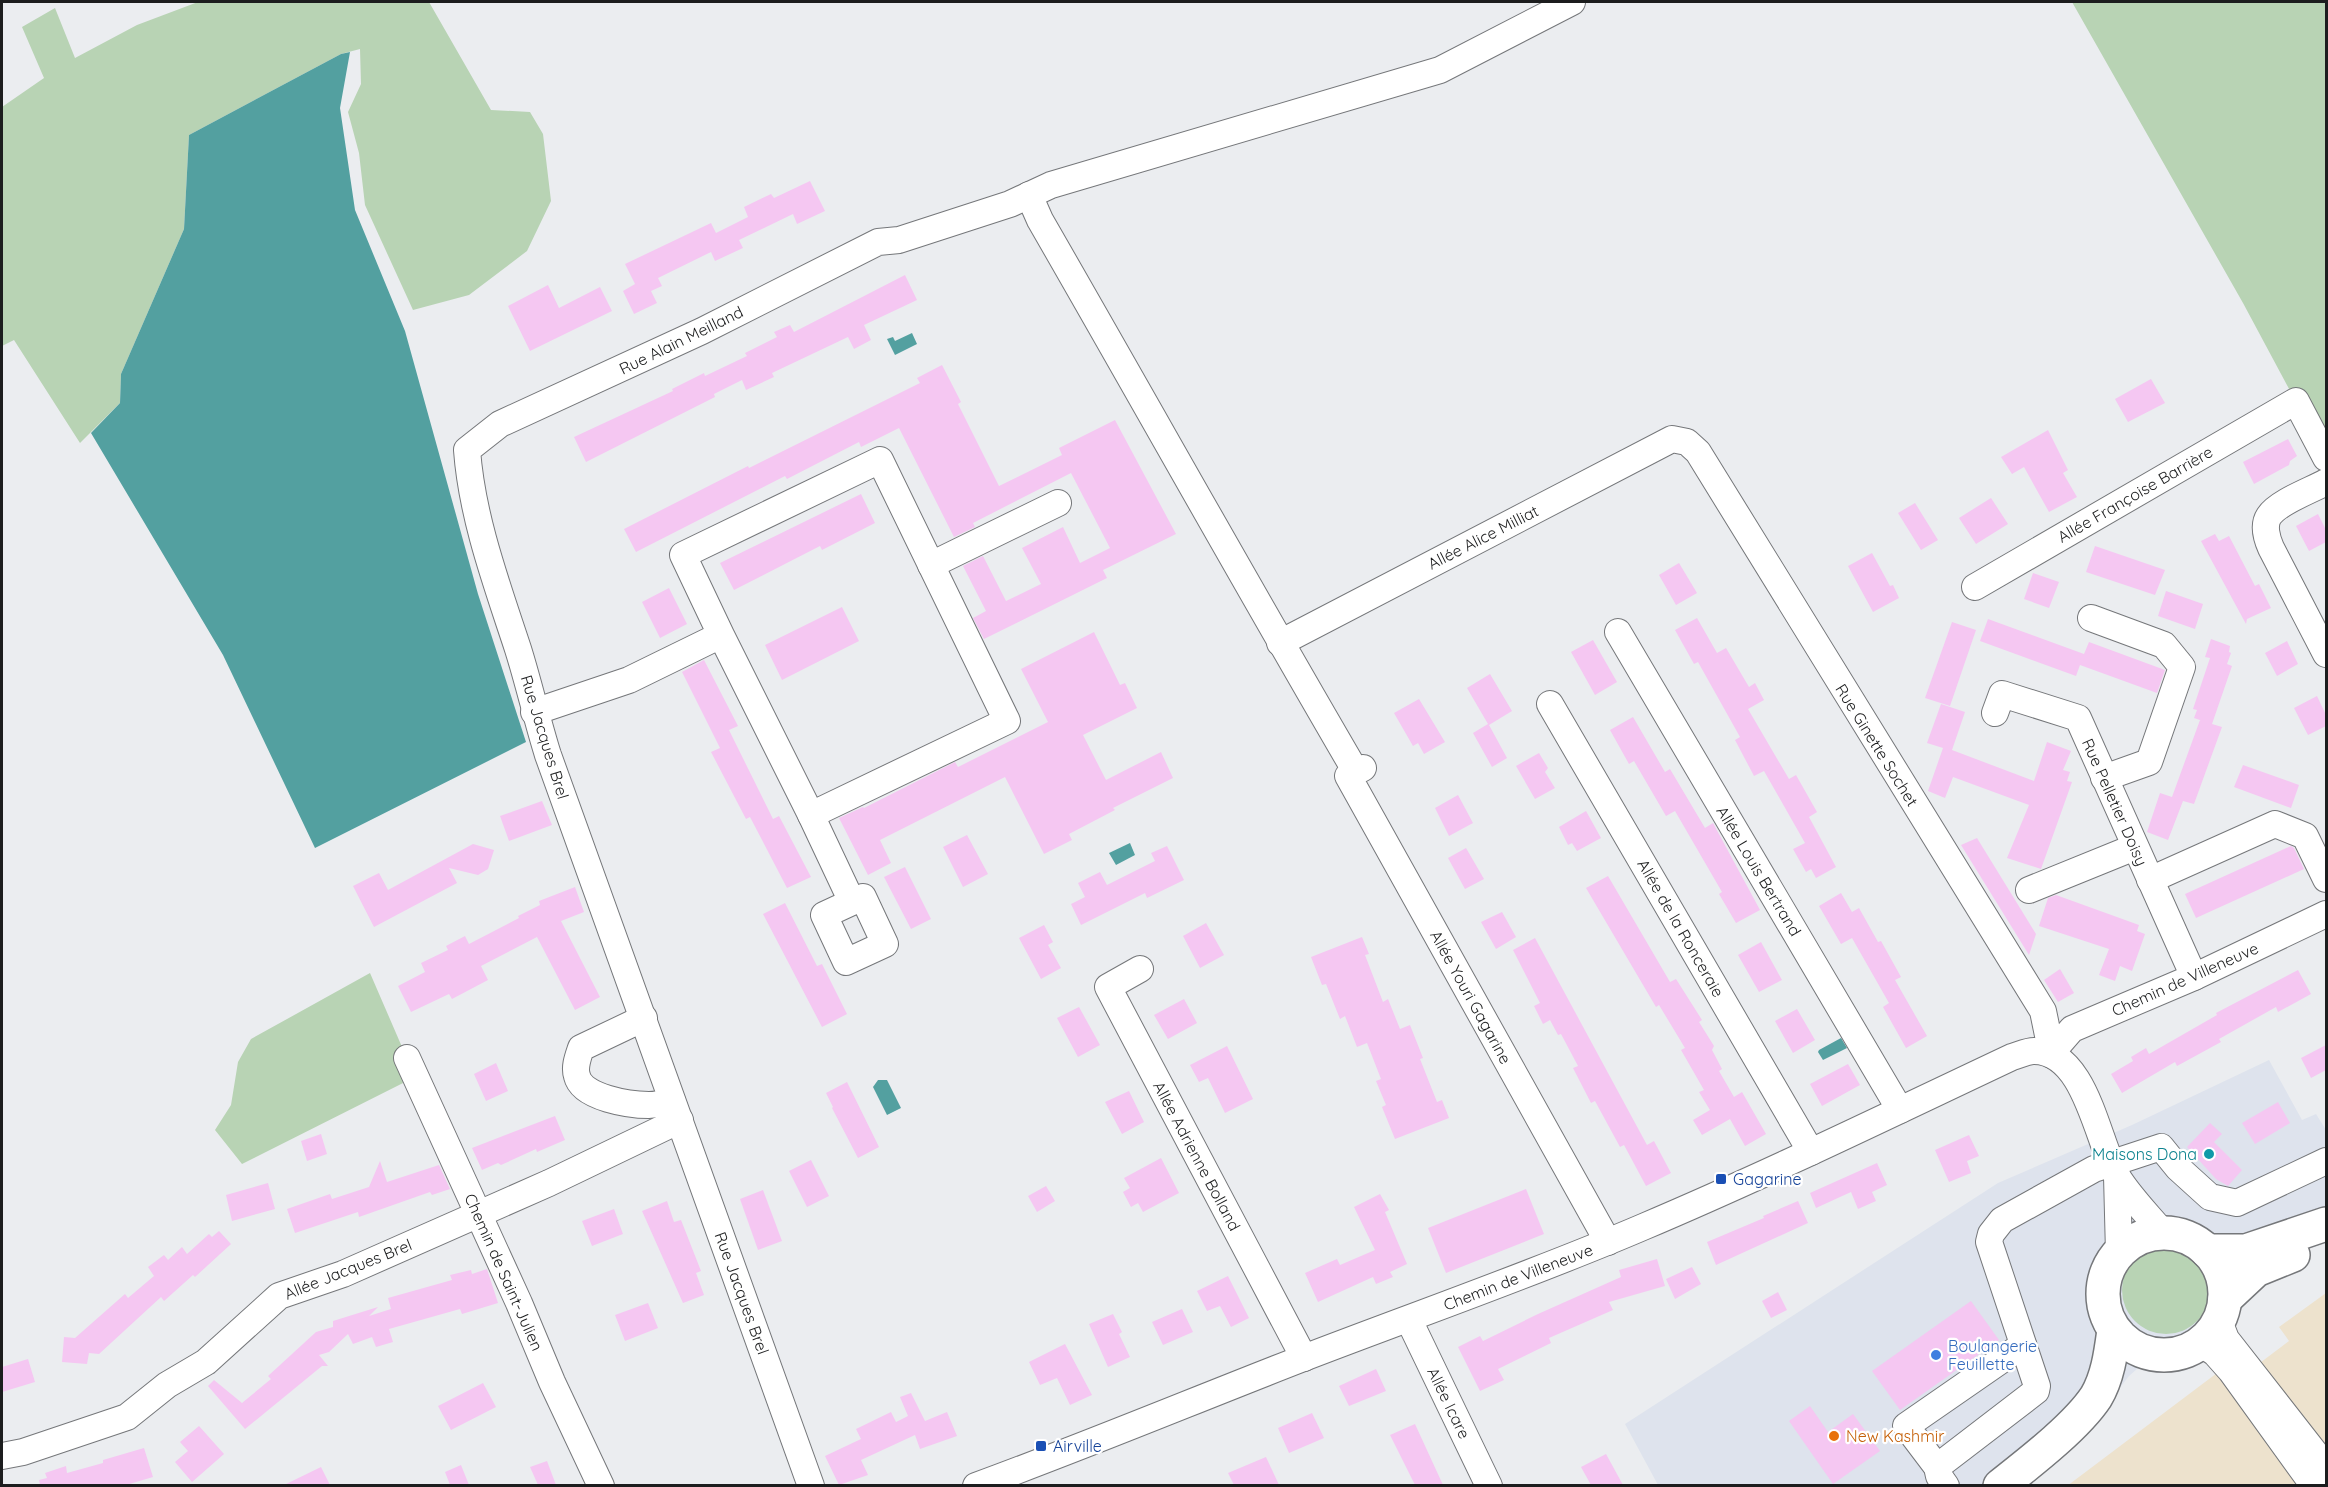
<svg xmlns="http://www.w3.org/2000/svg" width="2328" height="1487" viewBox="0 0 2328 1487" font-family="Quicksand,sans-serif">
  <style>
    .built { fill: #dee3ed }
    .industrial { fill: #ede2cd }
    .green { fill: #b8d3b4 }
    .water { fill: #53a0a0 }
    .building { fill: #f5c7f2 }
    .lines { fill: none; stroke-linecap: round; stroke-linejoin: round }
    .minor-casing { stroke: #75777a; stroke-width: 28 }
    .major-casing { stroke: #75777a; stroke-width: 36 }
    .minor { stroke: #fff; stroke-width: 26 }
    .major { stroke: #fff; stroke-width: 33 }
    .culture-dot { fill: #0f9aa8; stroke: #fff; stroke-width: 2 }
    .transit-dot { fill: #1a4fb4; stroke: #fff; stroke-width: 2 }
    .shop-dot { fill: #3f7fe0; stroke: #fff; stroke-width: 2 }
    .food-dot { fill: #e8710a; stroke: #fff; stroke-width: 2 }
    .labels { text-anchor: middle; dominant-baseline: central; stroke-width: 4.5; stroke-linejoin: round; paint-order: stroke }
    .street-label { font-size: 16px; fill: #1c1d1e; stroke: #fff }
    .culture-label { font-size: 16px; fill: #0d838f; stroke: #fff; text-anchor: end }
    .transit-label { font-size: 16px; fill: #164399; stroke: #fff; text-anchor: start }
    .shop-label { font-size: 16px; fill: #366cbe; stroke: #fff; text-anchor: start }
    .food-label { font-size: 16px; fill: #c56008; stroke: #fff; text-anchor: start }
  </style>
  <rect width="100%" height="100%" fill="#ebedf0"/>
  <path class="built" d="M2269,1060L2302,1120L2316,1114L2326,1130V1242L2256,1270L2211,1332L2200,1343L2182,1352L2154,1354L2129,1376L2085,1433L2019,1485H1658L1625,1424L1998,1183L2132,1125Z"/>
  <path class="industrial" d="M2326,1293V1485L2067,1486L2221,1370L2232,1384L2289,1341L2279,1327Z"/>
  <g class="green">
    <path d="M198,2H429L491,110L530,112L543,134L551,201L527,251L469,295L413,310L365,205L359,153L348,112L361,84L360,49L341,54L189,135L184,229L121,374L120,403L80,443L14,340L2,346V107L44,78L22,27L55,8L75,58L137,25Z"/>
    <path d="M2072,2H2326V458L2243,303Z"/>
    <path d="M370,973L415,1077L242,1164L215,1130L231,1105L238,1062L251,1039Z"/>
    <circle cx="2166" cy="1290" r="44"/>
  </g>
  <g class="water">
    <path d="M350,52L340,108L355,210L405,331L478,594L526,742L315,848L223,655L91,433L120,403L121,374L184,229L189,135L341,54Z"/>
    <path d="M912,333L917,344L895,355L887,339L893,337L895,341Z"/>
    <path d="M1130,843L1135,855L1116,865L1109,853Z"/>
    <path d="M1841,1038L1847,1048L1823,1060L1818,1052L1819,1050Z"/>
    <path d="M878,1080H887L901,1108L887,1115L873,1087Z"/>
  </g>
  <g class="building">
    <path d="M810,181L825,211L797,224L793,214L739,240L743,248L715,261L711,252L658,278L662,286L651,291L657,303L634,314L623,291L635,284L625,264L711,223L716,233L748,217L744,207L771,194L774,198Z"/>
    <path d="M905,275L917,300L864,325L871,340L854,349L848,337L772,373L774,377L746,390L742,380L714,394L715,397L586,462L574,437L673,391L672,389L704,373L705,376L747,356L745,353L777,337L774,332L790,325L794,332Z"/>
    <path d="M548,285L559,308L600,287L612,311L530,351L508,306Z"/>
    <path d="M942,365L961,402L958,404L999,486L1062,455L1059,448L1115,420L1176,534L1103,570L1107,578L984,639L973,618L986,611L963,566L983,556L1006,601L1041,584L1022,548L1063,527L1080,563L1110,548L1071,473L973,523L975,527L954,537L899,428L861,447L859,442L787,479L785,476L636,552L624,529L748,466L749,468L920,383L917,378Z"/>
    <path d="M2151,379L2165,403L2128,422L2115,399Z"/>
    <path d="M2048,430L2068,470L2063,473L2077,497L2049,512L2024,467L2012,474L2001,457Z"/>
    <path d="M2288,439L2297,456L2290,461L2289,465L2254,484L2243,462Z"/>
    <path d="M861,494L875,523L822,550L820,546L734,590L720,563Z"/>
    <path d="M1991,498L2008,524L1976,544L1959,518Z"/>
    <path d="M1915,503L1938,540L1921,550L1898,513Z"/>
    <path d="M2318,514L2326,530V542L2309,551L2296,526Z"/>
    <path d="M2215,534L2219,541L2229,536L2255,586L2259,584L2271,608L2247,619L2246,624L2201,541Z"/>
    <path d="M2095,546L2165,570L2155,595L2086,572Z"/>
    <path d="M1872,553L1890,586L1893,585L1899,598L1873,612L1848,566Z"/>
    <path d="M1679,563L1697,593L1676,605L1659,575Z"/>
    <path d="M2033,573L2059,582L2049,608L2024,599Z"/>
    <path d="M669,588L687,624L660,638L642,602Z"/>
    <path d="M2166,591L2203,604L2195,629L2158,616Z"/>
    <path d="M842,607L859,641L782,680L765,645Z"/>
    <path d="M1697,618L1717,653L1726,648L1749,687L1755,683L1764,700L1748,709L1789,779L1796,775L1817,812L1809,817L1836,867L1816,878L1811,869L1806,872L1793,849L1805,843L1764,771L1754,776L1735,740L1740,737L1698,662L1694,664L1675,630Z"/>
    <path d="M1988,619L2084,654L2089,642L2165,670L2157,693L2080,665L2076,676L1980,641Z"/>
    <path d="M1952,622L1976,630L1950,706L1925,698Z"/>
    <path d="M1094,632L1120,685L1125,683L1137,708L1083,735L1106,780L1161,752L1173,778L1113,808L1115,810L1069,834L1072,840L1044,854L1005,777L880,840L891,863L868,875L839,818L863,807L864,808L955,762L958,767L1048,722L1021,669Z"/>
    <path d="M2211,639L2230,646L2229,652L2231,653L2227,664L2232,666L2212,724L2222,727L2194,804L2183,801L2168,840L2147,832L2160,793L2172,797L2200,720L2206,722L2194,718L2197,710L2193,709L2210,658L2205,657Z"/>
    <path d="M1593,640L1617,682L1595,695L1571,652Z"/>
    <path d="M2287,641L2298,664L2277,676L2265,653Z"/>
    <path d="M704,660L738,726L729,730L773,819L779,816L811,877L787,888L750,817L746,819L711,752L720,748L682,672Z"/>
    <path d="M1490,674L1512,711L1489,725L1507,758L1492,767L1473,733L1488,724L1467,688Z"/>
    <path d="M2317,696L2326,715V726L2308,735L2294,708Z"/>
    <path d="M1419,699L1445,742L1424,754L1418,743L1413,746L1394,713Z"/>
    <path d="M1941,704L1965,712L1952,750L2034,781L2047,742L2071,751L2063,770L2070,772L2067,781L2072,782L2041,869L2007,858L2029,805L1953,777L1945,798L1928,791L1943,748L1927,743Z"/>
    <path d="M1633,717L1665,772L1670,769L1705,828L1713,823L1760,910L1736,923L1719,894L1722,892L1675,811L1666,816L1634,761L1629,764L1610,730Z"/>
    <path d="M1539,753L1548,768L1545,772L1555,788L1535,799L1516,766Z"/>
    <path d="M2243,765L2299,785L2291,808L2234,787Z"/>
    <path d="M1458,795L1473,823L1449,836L1435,808Z"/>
    <path d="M542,801L552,825L509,841L500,816Z"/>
    <path d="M1586,811L1601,838L1577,851L1572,843L1568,845L1559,827Z"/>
    <path d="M967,835L988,874L963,887L943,847Z"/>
    <path d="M1977,838L2036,934L2029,955L1961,845Z"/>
    <path d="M473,844L494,850L488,869L478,875L449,868L457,883L374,927L353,886L379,873L388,890Z"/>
    <path d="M1167,846L1184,880L1147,898L1145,893L1081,925L1071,904L1085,897L1078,883L1100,872L1107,885L1155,861L1151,853Z"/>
    <path d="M2291,846L2294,848L2304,869L2196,918L2185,894Z"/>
    <path d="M1466,848L1484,879L1465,889L1448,858Z"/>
    <path d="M905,867L931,919L911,929L884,877Z"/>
    <path d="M1608,876L1670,982L1676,979L1702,1020L1699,1022L1714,1046L1712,1050L1722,1069L1719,1071L1734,1097L1742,1092L1766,1134L1745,1146L1730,1119L1702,1135L1693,1120L1710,1110L1699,1092L1704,1090L1681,1050L1685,1048L1659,1005L1656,1007L1586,888Z"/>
    <path d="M575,887L584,912L561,921L600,997L575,1010L537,937L481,966L488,980L452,999L449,994L411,1012L398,986L425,972L421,963L448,950L446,946L465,936L469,944L519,918L518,916L540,905L539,901Z"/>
    <path d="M1841,893L1852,912L1859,908L1878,942L1881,941L1901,977L1895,980L1927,1036L1906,1048L1883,1007L1889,1003L1852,938L1841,944L1819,906Z"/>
    <path d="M2056,895L2139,925L2137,931L2145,934L2132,971L2120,966L2115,981L2099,975L2109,949L2039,926L2048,898Z"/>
    <path d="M785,903L817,966L822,964L847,1014L822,1027L763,914Z"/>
    <path d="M1502,912L1516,937L1496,949L1481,922Z"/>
    <path d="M1206,923L1224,955L1200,968L1183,936Z"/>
    <path d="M1044,925L1053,942L1048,945L1061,968L1041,979L1019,938Z"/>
    <path d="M1362,937L1369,954L1365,955L1383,1002L1388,999L1400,1029L1410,1025L1423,1058L1420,1059L1437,1102L1442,1100L1449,1118L1395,1139L1382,1107L1386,1105L1376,1081L1381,1079L1367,1043L1357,1047L1345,1016L1340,1019L1326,984L1322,985L1311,957Z"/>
    <path d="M1535,938L1647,1145L1654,1141L1671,1173L1646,1186L1624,1145L1620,1147L1595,1101L1591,1103L1573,1068L1578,1066L1561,1034L1558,1035L1550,1020L1543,1024L1534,1006L1540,1003L1513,950Z"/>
    <path d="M1761,942L1782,980L1759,992L1738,955Z"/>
    <path d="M2060,969L2074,993L2058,1002L2044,980Z"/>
    <path d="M2298,970L2311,994L2278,1012L2276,1007L2219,1039L2221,1042L2177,1066L2175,1062L2122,1093L2111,1074L2133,1061L2131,1057L2146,1048L2149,1054L2217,1015L2216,1013Z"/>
    <path d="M1184,999L1197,1023L1168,1039L1154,1015Z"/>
    <path d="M1079,1007L1100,1045L1078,1057L1057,1018Z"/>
    <path d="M1797,1009L1815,1040L1793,1053L1775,1021Z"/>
    <path d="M2326,1045V1070L2311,1078L2301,1058Z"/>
    <path d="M1227,1046L1253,1099L1225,1113L1208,1078L1199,1082L1190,1065Z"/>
    <path d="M496,1063L508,1091L486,1101L474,1074Z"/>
    <path d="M1848,1064L1860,1085L1822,1106L1810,1084Z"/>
    <path d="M847,1082L879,1147L858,1158L832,1108L833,1107L826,1093Z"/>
    <path d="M1129,1091L1144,1122L1122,1134L1105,1102Z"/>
    <path d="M2278,1102L2290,1123L2255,1144L2242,1123Z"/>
    <path d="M555,1116L565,1140L537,1152L536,1149L501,1165L498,1163L482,1170L472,1148Z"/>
    <path d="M2210,1123L2222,1134L2214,1142L2242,1170L2228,1186L2216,1179L2187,1147Z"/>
    <path d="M321,1134L327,1154L307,1161L301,1141Z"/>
    <path d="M1969,1135L1979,1156L1967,1161L1971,1173L1949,1182L1935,1150Z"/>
    <path d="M1161,1158L1179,1193L1143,1212L1138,1203L1131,1207L1123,1192L1130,1188L1124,1178Z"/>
    <path d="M811,1160L829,1196L807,1207L789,1171Z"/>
    <path d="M380,1161L387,1182L439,1165L450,1189L432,1195L430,1192L359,1217L358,1212L295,1233L287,1209L330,1194L332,1199L369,1187Z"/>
    <path d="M1877,1163L1887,1185L1872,1192L1876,1201L1858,1209L1851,1192L1816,1208L1810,1193Z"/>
    <path d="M268,1183L275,1209L232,1221L226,1195Z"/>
    <path d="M1046,1186L1055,1201L1037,1212L1028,1196Z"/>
    <path d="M1526,1189L1544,1234L1446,1273L1428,1228Z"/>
    <path d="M763,1190L782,1241L758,1250L740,1199Z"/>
    <path d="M1380,1194L1389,1210L1385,1212L1407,1264L1390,1272L1393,1277L1376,1284L1373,1277L1318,1302L1305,1273L1337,1259L1340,1265L1375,1250L1354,1207Z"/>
    <path d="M667,1201L674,1222L681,1220L701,1271L696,1273L704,1295L683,1303L642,1211Z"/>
    <path d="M1798,1201L1808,1223L1716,1265L1707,1242L1764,1218L1763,1216Z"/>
    <path d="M614,1209L623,1234L592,1246L582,1221Z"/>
    <path d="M219,1231L231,1244L195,1277L193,1275L164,1301L161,1297L99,1354L89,1353L87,1364L62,1362L64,1337L75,1338L125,1294L128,1298L154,1276L148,1267L164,1255L168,1260L182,1247L187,1254L209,1234L212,1237Z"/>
    <path d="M1657,1259L1665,1286L1609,1302L1613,1310L1549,1338L1551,1343L1498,1369L1504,1380L1480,1391L1458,1347L1480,1336L1483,1341L1538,1314L1621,1277L1619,1270Z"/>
    <path d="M1692,1267L1701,1284L1675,1299L1666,1279Z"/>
    <path d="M487,1269L498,1303L462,1314L460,1309L389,1329L393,1342L376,1347L372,1337L353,1344L348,1334L329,1352L319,1355L328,1366H322L245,1429L208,1386L214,1380L242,1403L271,1379L268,1376L316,1332L333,1327V1321L378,1307L369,1316L391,1309L388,1298L452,1280L450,1275L471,1270L472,1274Z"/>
    <path d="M1228,1276L1249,1318L1231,1327L1220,1306L1207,1311L1197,1291Z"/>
    <path d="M1778,1292L1787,1310L1771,1318L1762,1301Z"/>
    <path d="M1971,1301L1999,1340L1900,1410L1872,1371Z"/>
    <path d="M648,1303L658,1328L625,1341L615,1315Z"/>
    <path d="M1182,1309L1193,1332L1163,1345L1152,1322Z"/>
    <path d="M1113,1314L1122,1332L1119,1334L1130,1357L1108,1367L1089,1324Z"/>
    <path d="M1065,1344L1092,1395L1070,1405L1057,1378L1040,1385L1029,1362Z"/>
    <path d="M28,1359L35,1382L2,1392V1367Z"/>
    <path d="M1376,1369L1386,1391L1349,1406L1339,1386Z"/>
    <path d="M483,1383L496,1407L451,1430L438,1406Z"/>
    <path d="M911,1393L925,1421L947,1412L957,1436L920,1449L915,1435L861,1460L868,1475L839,1485L825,1456L861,1439L856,1429L891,1412L896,1422L908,1416L900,1397Z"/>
    <path d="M1810,1406L1828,1432L1853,1414L1880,1451L1833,1484L1789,1421Z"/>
    <path d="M1312,1413L1324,1438L1289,1453L1278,1428Z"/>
    <path d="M1415,1424L1443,1485H1415L1390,1435Z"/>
    <path d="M199,1426L224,1454L192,1482L175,1462L188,1451L180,1442Z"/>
    <path d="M144,1448L153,1477L126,1485H40L39,1480L47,1478L45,1473L66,1466L67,1473L103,1463V1460Z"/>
    <path d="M1606,1454L1623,1485H1591L1581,1467Z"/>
    <path d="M1266,1457L1279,1485H1234L1228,1473Z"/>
    <path d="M547,1461L556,1485H538L530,1467Z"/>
    <path d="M461,1465L469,1485H450L445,1472Z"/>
    <path d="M321,1467L330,1485H284Z"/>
  </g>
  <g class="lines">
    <g class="minor-casing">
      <g id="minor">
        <path d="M1029,195L1040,220C1146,404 1249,589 1356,772"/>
        <path d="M2326,482C2312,490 2278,502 2269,516C2263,525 2267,539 2271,548L2326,654"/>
        <path d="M931,565L1058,503"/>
        <path d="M1975,587L2296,401L2326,458"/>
        <path d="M2091,618L2164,645L2182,667L2149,762L2104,778"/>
        <path d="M1618,632L1900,1110"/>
        <path d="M1280,643L1672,439L1687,442L1698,452L2043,1011L2052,1055"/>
        <path d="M1550,704L1811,1152"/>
        <path d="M534,712L629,680L721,635L811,815L1007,721L880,460L683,555L721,635"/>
        <path d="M1995,713L2002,694L2078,718L2194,977"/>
        <path d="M1363,768L1348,776L1608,1242"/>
        <path d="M811,815L852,902L824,915L846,962L885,944L863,897L852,902"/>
        <path d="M2150,880L2275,824L2305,836L2326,879"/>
        <path d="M2029,890L2135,847"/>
        <path d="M1140,969L1108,987L1304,1358"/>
        <path d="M644,1018L581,1048C578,1057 574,1067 577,1076C582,1098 630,1105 649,1105C656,1105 664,1103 672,1101"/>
        <path d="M2052,1055L2059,1044L2072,1029L2194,977L2326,914"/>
        <path d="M407,1058L519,1303L552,1382L601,1486"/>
        <path d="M2117,1176L2119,1253"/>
        <path d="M1409,1320L1489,1486"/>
        <path d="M2219,1321L2226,1339L2326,1467"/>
        <path d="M2200,1343L2215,1353L2231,1371L2314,1486"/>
        <path d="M2,1456L23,1452L127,1417L167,1385L206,1362L279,1296L343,1274L549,1183L680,1120"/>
        <path d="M1937,1467L2036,1391L2037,1386L1989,1242L1991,1234L2002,1220L2094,1169L2161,1147L2178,1168L2210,1197L2237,1203L2326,1161"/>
        <path d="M811,1486L548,755C537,720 529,684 518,649C497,585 472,518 467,450L500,424L702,331L878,242L899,240L1010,204L1051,185L1440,70L1572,2"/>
        <path d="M976,1486C1085,1446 1193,1401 1301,1359C1415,1315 1531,1275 1643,1227C1768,1174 1889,1115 2012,1057C2019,1055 2027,1051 2034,1051C2086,1051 2097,1141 2117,1176C2129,1196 2148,1215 2163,1233"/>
        <path d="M1946,1486L1939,1476L1937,1467L1906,1426L2023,1345"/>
      </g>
    </g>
    <g class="major-casing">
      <g id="major">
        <circle cx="2164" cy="1294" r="61"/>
        <path d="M2207,1251H2246L2326,1224"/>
        <path d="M2225,1299L2256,1270L2293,1255"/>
        <path d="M2000,1486C2029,1463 2076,1427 2096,1397C2108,1377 2111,1352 2114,1330"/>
      </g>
    </g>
    <use href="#minor" class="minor"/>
    <use href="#major" class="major"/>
  </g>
  <circle class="culture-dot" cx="2209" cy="1154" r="6"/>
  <g class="transit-dot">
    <rect x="1715" y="1173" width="12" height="12" rx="3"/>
    <rect x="1035" y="1440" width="12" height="12" rx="3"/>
  </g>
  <circle class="shop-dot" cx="1936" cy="1355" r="6"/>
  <circle class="food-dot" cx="1834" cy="1436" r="6"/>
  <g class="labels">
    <g class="street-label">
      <text transform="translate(681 340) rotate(-26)">Rue Alain Meilland</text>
      <text transform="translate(2135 494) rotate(-30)">Allée Françoise Barrière</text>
      <text transform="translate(1483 537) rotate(-27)">Allée Alice Milliat</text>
      <text transform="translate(545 737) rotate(73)">Rue Jacques Brel</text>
      <text transform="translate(1877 745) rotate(58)">Rue Ginette Sochet</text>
      <text transform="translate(2115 802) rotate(66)">Rue Pelletier Doisy</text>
      <text transform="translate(1759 871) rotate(59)">Allée Louis Bertrand</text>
      <text transform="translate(1681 928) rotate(60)">Allée de la Ronceraie</text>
      <text transform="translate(2185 979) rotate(-24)">Chemin de Villeneuve</text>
      <text transform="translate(1471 997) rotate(61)">Allée Youri Gagarine</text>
      <text transform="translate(1197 1156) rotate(62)">Allée Adrienne Bolland</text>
      <text transform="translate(348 1269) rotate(-22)">Allée Jacques Brel</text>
      <text transform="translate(504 1272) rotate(66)">Chemin de Saint-Julien</text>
      <text transform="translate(1518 1277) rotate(-21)">Chemin de Villeneuve</text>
      <text transform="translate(742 1293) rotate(70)">Rue Jacques Brel</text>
      <text transform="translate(1449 1403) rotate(64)">Allée Icare</text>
    </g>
    <g class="culture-label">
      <text x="2197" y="1154">Maisons Dona</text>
    </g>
    <g class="transit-label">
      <text x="1733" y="1179">Gagarine</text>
      <text x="1053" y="1446">Airville</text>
    </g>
    <g class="shop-label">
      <text x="1948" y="1346">Boulangerie<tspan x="1948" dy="18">Feuillette</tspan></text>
    </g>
    <g class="food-label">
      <text x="1846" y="1436">New Kashmir</text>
    </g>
  </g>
  <rect width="2328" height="1487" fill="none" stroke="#1c1d1e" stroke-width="6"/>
</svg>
